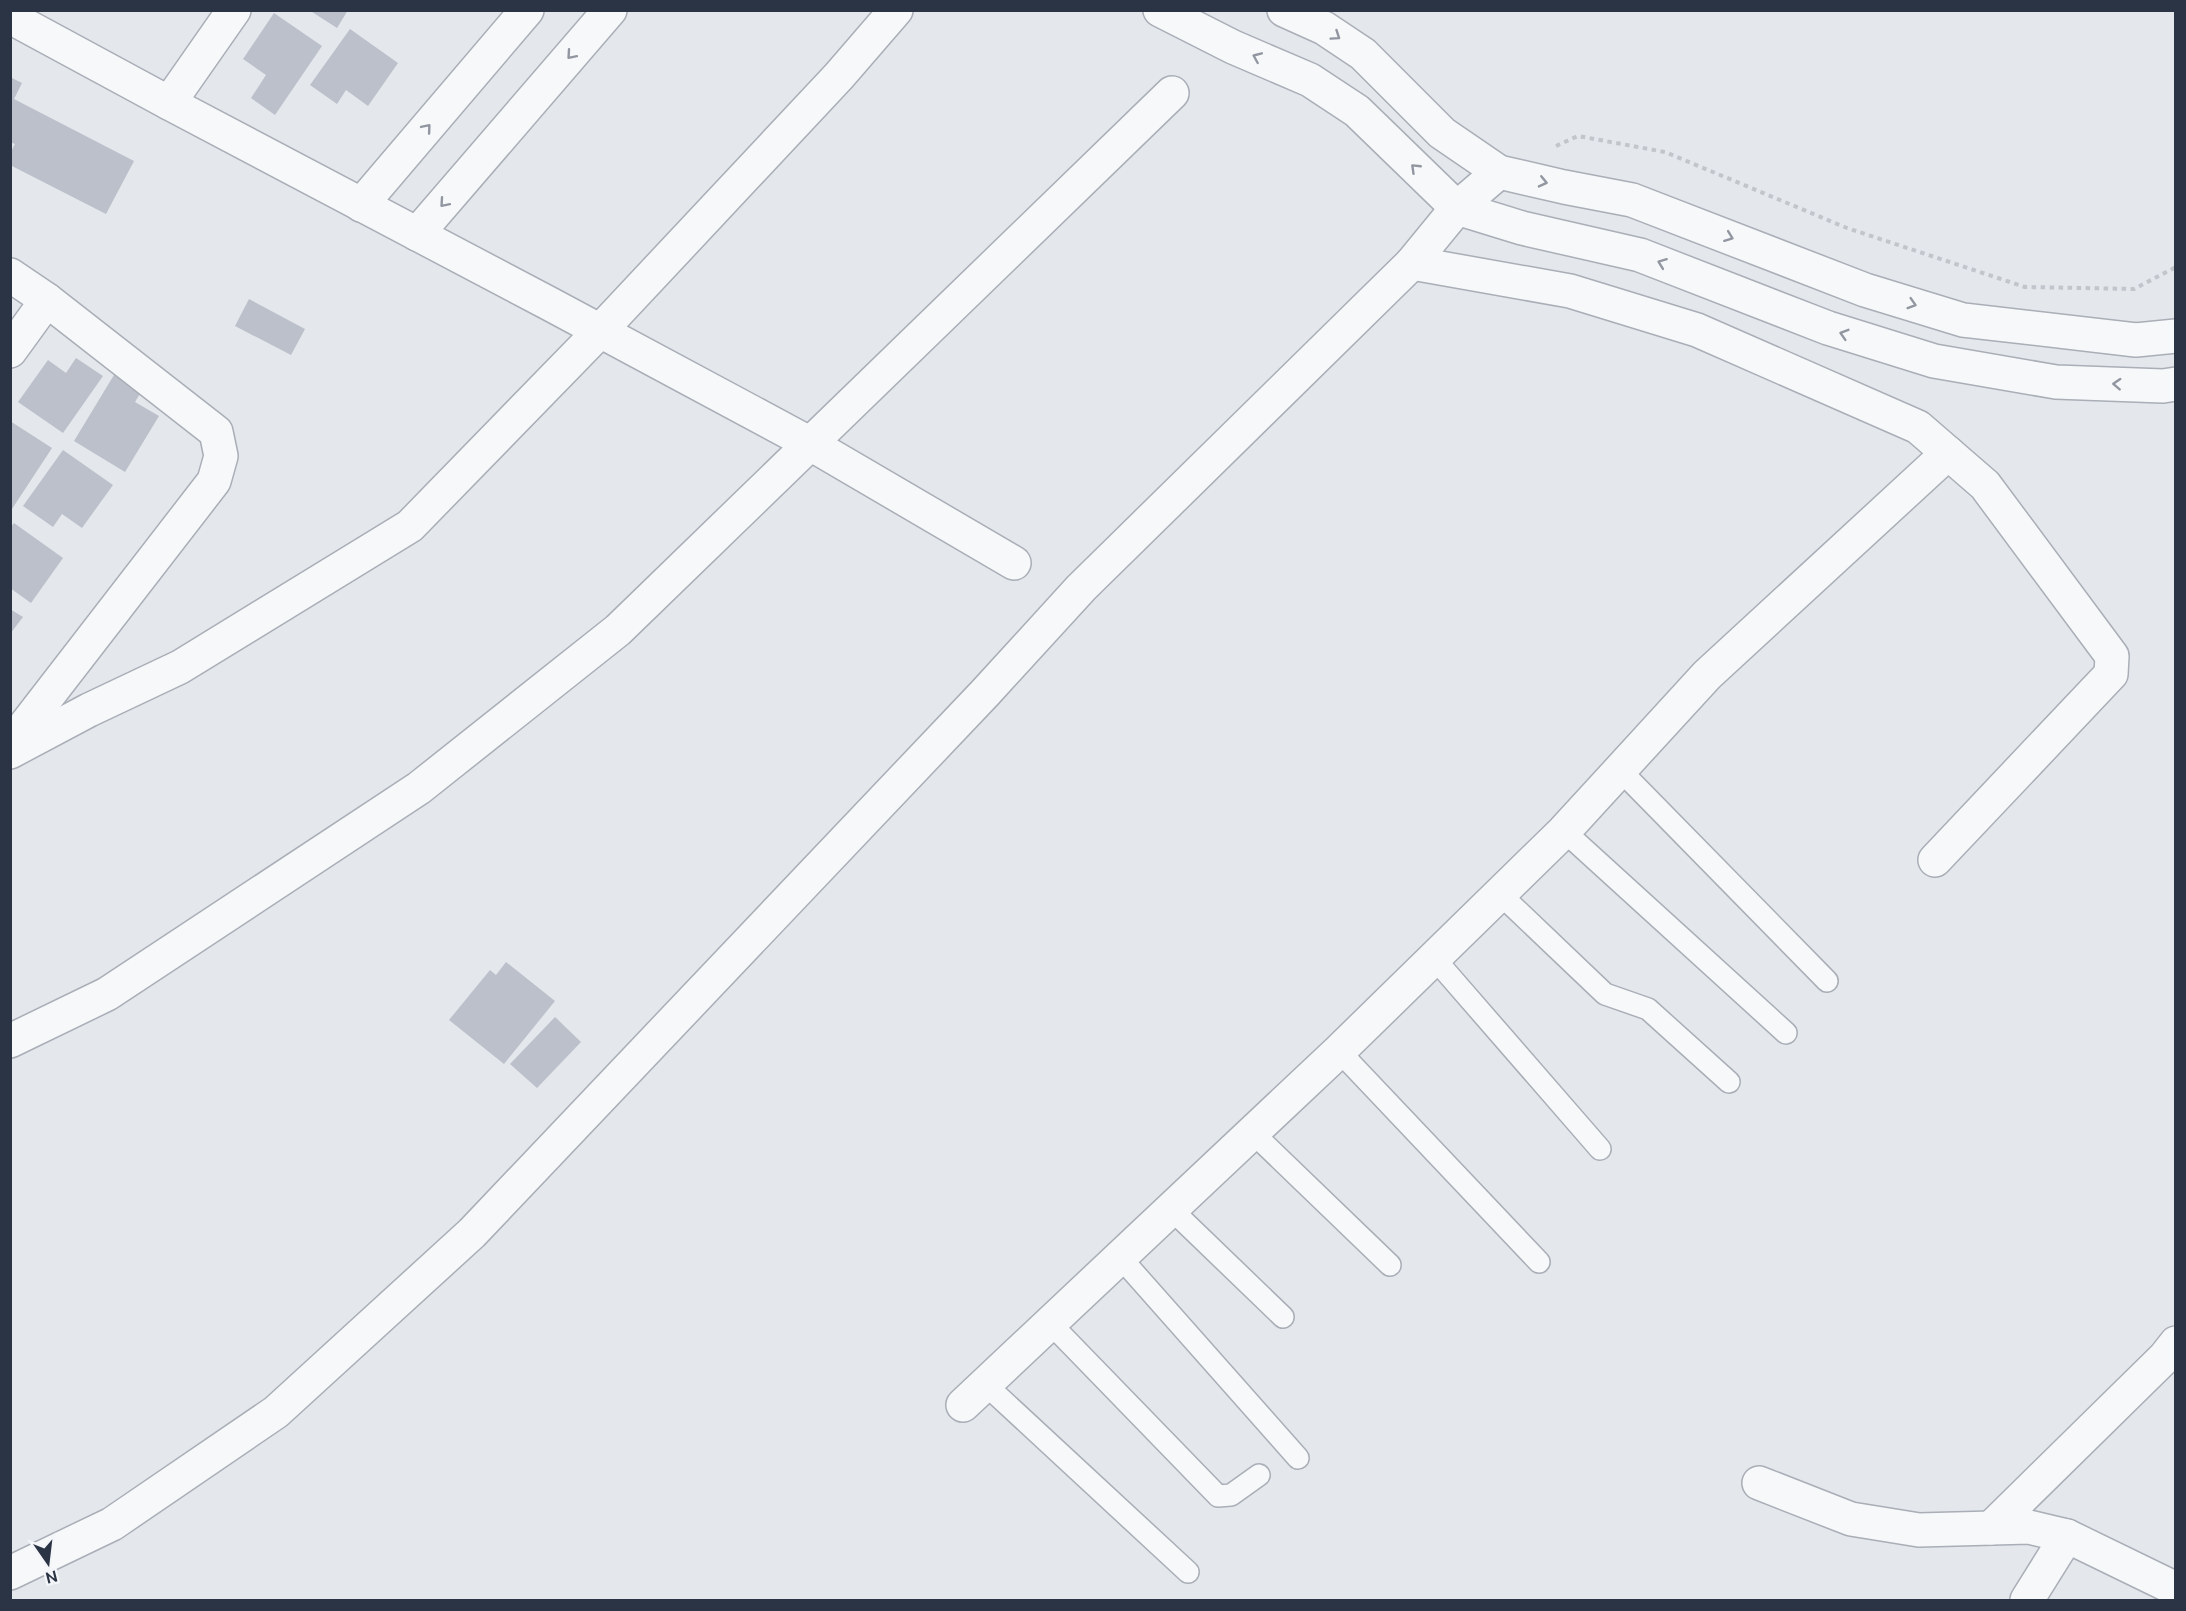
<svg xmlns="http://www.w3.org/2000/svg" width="2186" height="1611" viewBox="0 0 2186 1611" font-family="Ubuntu,sans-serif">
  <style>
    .building { fill: #bbc0ca }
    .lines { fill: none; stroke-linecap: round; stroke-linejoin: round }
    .service-casing { stroke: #a9aeb7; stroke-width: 24 }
    .minor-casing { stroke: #a9aeb7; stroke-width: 36 }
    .path { stroke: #c2c5cb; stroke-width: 4; stroke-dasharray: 4.5 4.5; stroke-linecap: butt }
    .service { stroke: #f7f8fa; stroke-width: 21 }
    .minor { stroke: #f7f8fa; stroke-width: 33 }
    .oneway { stroke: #9196a0 }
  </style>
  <rect width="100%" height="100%" fill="#e4e7ec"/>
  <g class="building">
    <path d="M309,10H348L337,28Z"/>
    <path d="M274,13L322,46L275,115L251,98L266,75L243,59Z"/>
    <path d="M350,29L398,63L368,106L346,90L337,104L310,85Z"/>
    <path d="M10,77L22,83L14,99L134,161L106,214L10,165V153L15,144L10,142Z"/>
    <path d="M249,299L305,329L291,355L235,326Z"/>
    <path d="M76,358L103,376L63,433L18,402L48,360L66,373Z"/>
    <path d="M117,370L144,387L135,402L159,416L125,472L74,441Z"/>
    <path d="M10,421L52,448L10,512Z"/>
    <path d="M63,450L113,485L82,528L62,514L53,527L23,506Z"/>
    <path d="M14,523L63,558L31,603L10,588V528Z"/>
    <path d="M10,609L23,617L10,634Z"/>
    <path d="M506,962L555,1001L504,1064L449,1020L490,970L496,975Z"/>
    <path d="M555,1017L581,1042L537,1088L510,1064Z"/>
  </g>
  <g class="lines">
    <g class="service-casing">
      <g id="service">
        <path d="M1620,770L1827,981"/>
        <path d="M1564,831L1786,1033"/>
        <path d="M1500,894L1605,994L1648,1009L1729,1082"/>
        <path d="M1434,958L1600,1149"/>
        <path d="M1339,1051L1539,1262"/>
        <path d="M1252,1132L1390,1265"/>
        <path d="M1171,1209L1283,1317"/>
        <path d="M1120,1257L1298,1458"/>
        <path d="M1050,1323L1218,1496L1231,1495L1259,1475"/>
        <path d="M985,1384L1188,1572"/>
      </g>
    </g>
    <g class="minor-casing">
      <g id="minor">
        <path d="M1160,10L1233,47L1310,80L1357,111L1457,208L1522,228L1640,255L1828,328L1934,361L2056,382L2163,386L2176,384"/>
        <path d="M1284,10L1324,28L1363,54L1442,133L1499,172L1564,187L1632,200L1865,290L1963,320L2136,340L2176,336"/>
        <path d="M10,17L169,103L550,304L809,443L1014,563"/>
        <path d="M169,103L234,10"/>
        <path d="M361,205L527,10"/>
        <path d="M417,234L610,10"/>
        <path d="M1412,263L1570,291L1697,330L1918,427L1985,485L2112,656L2111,674L1935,860"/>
        <path d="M10,275L47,300L216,432L221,456L214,481L10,745"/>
        <path d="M10,351L47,300"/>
        <path d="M10,752L89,710L180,667L410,526L599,332L839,76L896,10"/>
        <path d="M10,1041L107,994L419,788L618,630L1172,93"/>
        <path d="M963,1405L1339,1051L1564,831L1707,675L1948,453"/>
        <path d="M1759,1483L1851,1519L1919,1530L2029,1527L2067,1536L2176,1589"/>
        <path d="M1991,1528L2165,1357L2176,1343"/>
        <path d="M10,1573L112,1524L276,1412L472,1233L985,693L1081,588L1412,263L1457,208L1499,172"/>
        <path d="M2027,1600L2067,1536"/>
      </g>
    </g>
    <path class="path" d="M1556,146L1578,136L1665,152L1847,228L2025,287L2134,289L2176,267"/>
    <use href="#service" class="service"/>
    <use href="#minor" class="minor"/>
  </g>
  <defs><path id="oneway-chevron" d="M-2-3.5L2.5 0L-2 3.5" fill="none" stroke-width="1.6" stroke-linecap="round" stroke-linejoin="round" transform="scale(1.5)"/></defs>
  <g class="oneway">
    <use href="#oneway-chevron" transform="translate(1336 36) rotate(34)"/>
    <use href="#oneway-chevron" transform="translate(571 55) rotate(131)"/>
    <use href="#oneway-chevron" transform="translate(1257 57) rotate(-157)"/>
    <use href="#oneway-chevron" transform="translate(427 128) rotate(-50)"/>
    <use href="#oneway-chevron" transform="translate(1415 168) rotate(-136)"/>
    <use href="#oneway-chevron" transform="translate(1543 182) rotate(13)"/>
    <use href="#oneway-chevron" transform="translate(444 203) rotate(131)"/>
    <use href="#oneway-chevron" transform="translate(1729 237) rotate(21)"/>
    <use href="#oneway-chevron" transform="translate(1662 263) rotate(-159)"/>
    <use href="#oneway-chevron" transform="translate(1912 304) rotate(17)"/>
    <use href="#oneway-chevron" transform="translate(1844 334) rotate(-163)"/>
    <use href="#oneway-chevron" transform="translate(2117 384) rotate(-177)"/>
  </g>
  <rect width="2186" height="1611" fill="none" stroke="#2b3445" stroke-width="24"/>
  <g transform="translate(48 1563) rotate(166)" stroke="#f4f6f9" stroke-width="4.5" paint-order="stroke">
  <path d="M0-4.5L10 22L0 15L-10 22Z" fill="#2b3445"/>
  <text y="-9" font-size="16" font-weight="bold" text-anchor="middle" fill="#2b3445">N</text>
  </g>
</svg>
